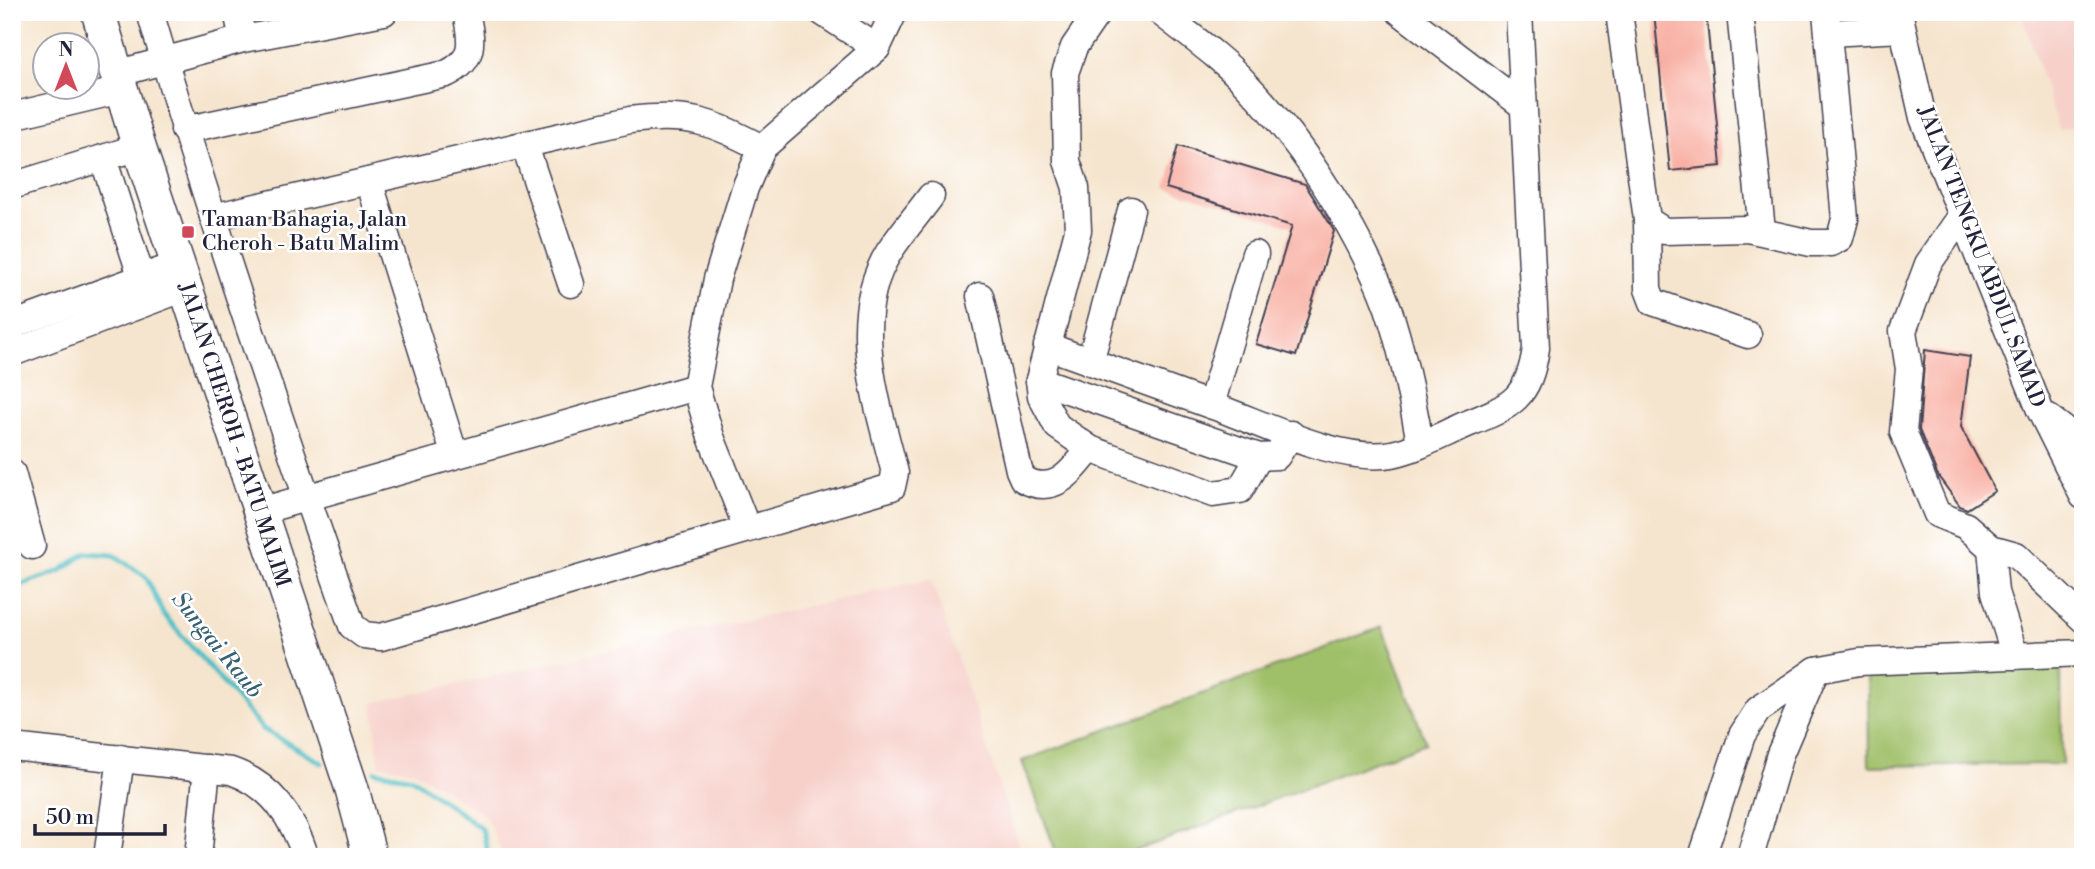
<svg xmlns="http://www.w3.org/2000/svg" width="2095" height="869" viewBox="0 0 2095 869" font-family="'Libre Bodoni',serif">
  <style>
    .built { fill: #f7d0ca }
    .green { fill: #9fbf67; stroke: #607051; stroke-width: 2 }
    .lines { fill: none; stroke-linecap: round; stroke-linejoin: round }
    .stream { stroke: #51bfc7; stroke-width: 5 }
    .building { fill: #f8ab9e }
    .minor-casing { stroke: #423f51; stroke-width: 29 }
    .major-casing { stroke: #423f51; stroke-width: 36 }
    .minor { stroke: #fff; stroke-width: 26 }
    .major { stroke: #fff; stroke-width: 33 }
    .poi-dot { fill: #d1495b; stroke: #fff; stroke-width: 2.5 }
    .labels { text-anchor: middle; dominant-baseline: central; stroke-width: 5; stroke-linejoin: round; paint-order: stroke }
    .poi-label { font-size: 21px; fill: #22223b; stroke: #fff; text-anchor: start }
    .street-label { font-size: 21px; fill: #22223b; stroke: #fff }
    .water-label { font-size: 23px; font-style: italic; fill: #356173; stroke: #fff }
  </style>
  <rect width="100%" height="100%" fill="#fff"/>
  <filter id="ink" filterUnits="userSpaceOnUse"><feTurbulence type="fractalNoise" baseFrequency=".0143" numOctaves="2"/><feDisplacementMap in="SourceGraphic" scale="14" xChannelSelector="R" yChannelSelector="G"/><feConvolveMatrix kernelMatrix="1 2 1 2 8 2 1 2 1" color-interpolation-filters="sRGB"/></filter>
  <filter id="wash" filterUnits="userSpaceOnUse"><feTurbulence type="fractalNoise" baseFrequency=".00686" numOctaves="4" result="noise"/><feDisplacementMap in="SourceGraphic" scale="28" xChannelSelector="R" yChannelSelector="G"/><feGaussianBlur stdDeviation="1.57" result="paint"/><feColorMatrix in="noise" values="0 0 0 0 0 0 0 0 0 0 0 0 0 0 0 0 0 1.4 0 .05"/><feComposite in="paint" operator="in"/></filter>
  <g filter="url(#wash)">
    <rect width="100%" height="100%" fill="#f6e5ce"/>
    <g class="built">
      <path d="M2021,12H2083V126L2059,130Z"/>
      <path d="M931,579L1023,857H504L486,816L416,772L379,764L373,703Z"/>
    </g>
    <g class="green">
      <path d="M1382,627L1426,743L1119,857H1058L1022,761Z"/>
      <path d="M2061,669L2062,764L1869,766L1868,670Z"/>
    </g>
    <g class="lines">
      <g class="stream">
        <path d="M12,588L60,571L86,553L114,555L146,577L164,615L263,729L322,763"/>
        <path d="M375,771L412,778L482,829L489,857"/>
      </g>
    </g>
    <g id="blocks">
      <g class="building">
        <path d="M1654,12H1706L1721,166L1670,171Z"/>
        <path d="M1178,146L1305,184L1332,227L1334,231L1296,356L1256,344L1292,226L1166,188Z"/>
        <path d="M1925,350L1970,357L1961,427L1995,491L1967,509L1960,506L1938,476L1919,430Z"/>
      </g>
    </g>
  </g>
  <g filter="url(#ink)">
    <use href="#blocks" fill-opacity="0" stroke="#423f51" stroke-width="2"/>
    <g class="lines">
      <g class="minor-casing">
        <g id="minor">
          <path d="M150,12C211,219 280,423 352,626L364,635L381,637L892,487L895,473C878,404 847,319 889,252C902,232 918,214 931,196"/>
          <path d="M237,12L243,39"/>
          <path d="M822,12L877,48"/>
          <path d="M1098,12L1074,47L1065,73L1067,161L1076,188L1078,230L1039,380L1041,396L1057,426L1090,449L1213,494L1240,490L1259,457"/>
          <path d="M1160,12C1189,35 1221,57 1246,84C1302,142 1360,232 1388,308C1403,352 1412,397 1420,443"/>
          <path d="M1400,12L1522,105"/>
          <path d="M1619,12L1647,220L1664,231L1748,229L1811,243H1831L1840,238L1845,219L1826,12"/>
          <path d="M1740,12L1762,231"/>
          <path d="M1899,12L1923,118L2040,410L2083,496"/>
          <path d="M1829,33L1902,29"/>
          <path d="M116,74L243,39L384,12"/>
          <path d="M12,116L121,90"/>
          <path d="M184,130L446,74C476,60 472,41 466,12"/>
          <path d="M525,146L571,284"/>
          <path d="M103,158L141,276"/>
          <path d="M369,181L454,453"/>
          <path d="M12,186L139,147"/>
          <path d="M1962,215L1928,264L1903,331L1909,369L1903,432L1937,514L1966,526L1991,548L2016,555L2083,619"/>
          <path d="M213,217L630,120C689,113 710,121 762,148"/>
          <path d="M1647,220L1648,289L1653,302L1748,335"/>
          <path d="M980,296L1019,470L1023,479C1055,497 1072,471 1090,449"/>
          <path d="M12,325L177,265"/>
          <path d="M1047,346C1103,366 1158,386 1213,406C1262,423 1341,464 1392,454C1417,449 1443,434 1467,424C1512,406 1529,398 1536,348L1519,12"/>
          <path d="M12,353L185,288"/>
          <path d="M1090,362L1131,210"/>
          <path d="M1039,380L1259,457L1277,456L1291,434"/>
          <path d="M1211,405L1255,254"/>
          <path d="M2049,418L2083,444"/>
          <path d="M12,473L32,546"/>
          <path d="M260,511L696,387"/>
          <path d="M747,528L711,437L696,387L717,279L745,188L762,148L877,48L894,12"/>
          <path d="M1991,548L1995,592L2015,656"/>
          <path d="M12,747L231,771C272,785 293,818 306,857"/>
          <path d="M107,857L121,758"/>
          <path d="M198,857L207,768"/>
          <path d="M1702,857L1742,735L1758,710L1816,670L1859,662L2083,653"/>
          <path d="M1750,857L1780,754L1816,670"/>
        </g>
      </g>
      <g class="major-casing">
        <path id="major" d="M98,12L139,147L352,789L370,857"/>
      </g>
      <use href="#minor" class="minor"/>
      <use href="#major" class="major"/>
    </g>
  </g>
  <rect class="poi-dot" x="181" y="225" width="14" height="14" rx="3.5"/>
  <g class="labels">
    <g class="poi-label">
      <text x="202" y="220">Taman Bahagia, Jalan<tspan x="202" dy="24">Cheroh - Batu Malim</tspan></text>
    </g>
    <g class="street-label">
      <text transform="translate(1981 257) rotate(69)">JALAN TENGKU ABDUL SAMAD</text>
      <text transform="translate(234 435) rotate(72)">JALAN CHEROH - BATU MALIM</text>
    </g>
    <g class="water-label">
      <text transform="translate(217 645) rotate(51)">Sungai Raub</text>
    </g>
  </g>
  <rect width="2095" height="869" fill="none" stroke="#fff" stroke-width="42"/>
  <g transform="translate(66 66)"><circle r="33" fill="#ffffff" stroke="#a7a7b1" stroke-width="2"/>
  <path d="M0-5L12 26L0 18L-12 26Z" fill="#d1495b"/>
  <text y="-10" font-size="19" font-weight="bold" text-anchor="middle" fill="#22223b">N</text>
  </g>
  <path d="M35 824v10h130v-10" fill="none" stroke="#22223b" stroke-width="3.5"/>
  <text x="46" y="824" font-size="21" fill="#22223b" stroke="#ffffff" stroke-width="5" paint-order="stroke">50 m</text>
</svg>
